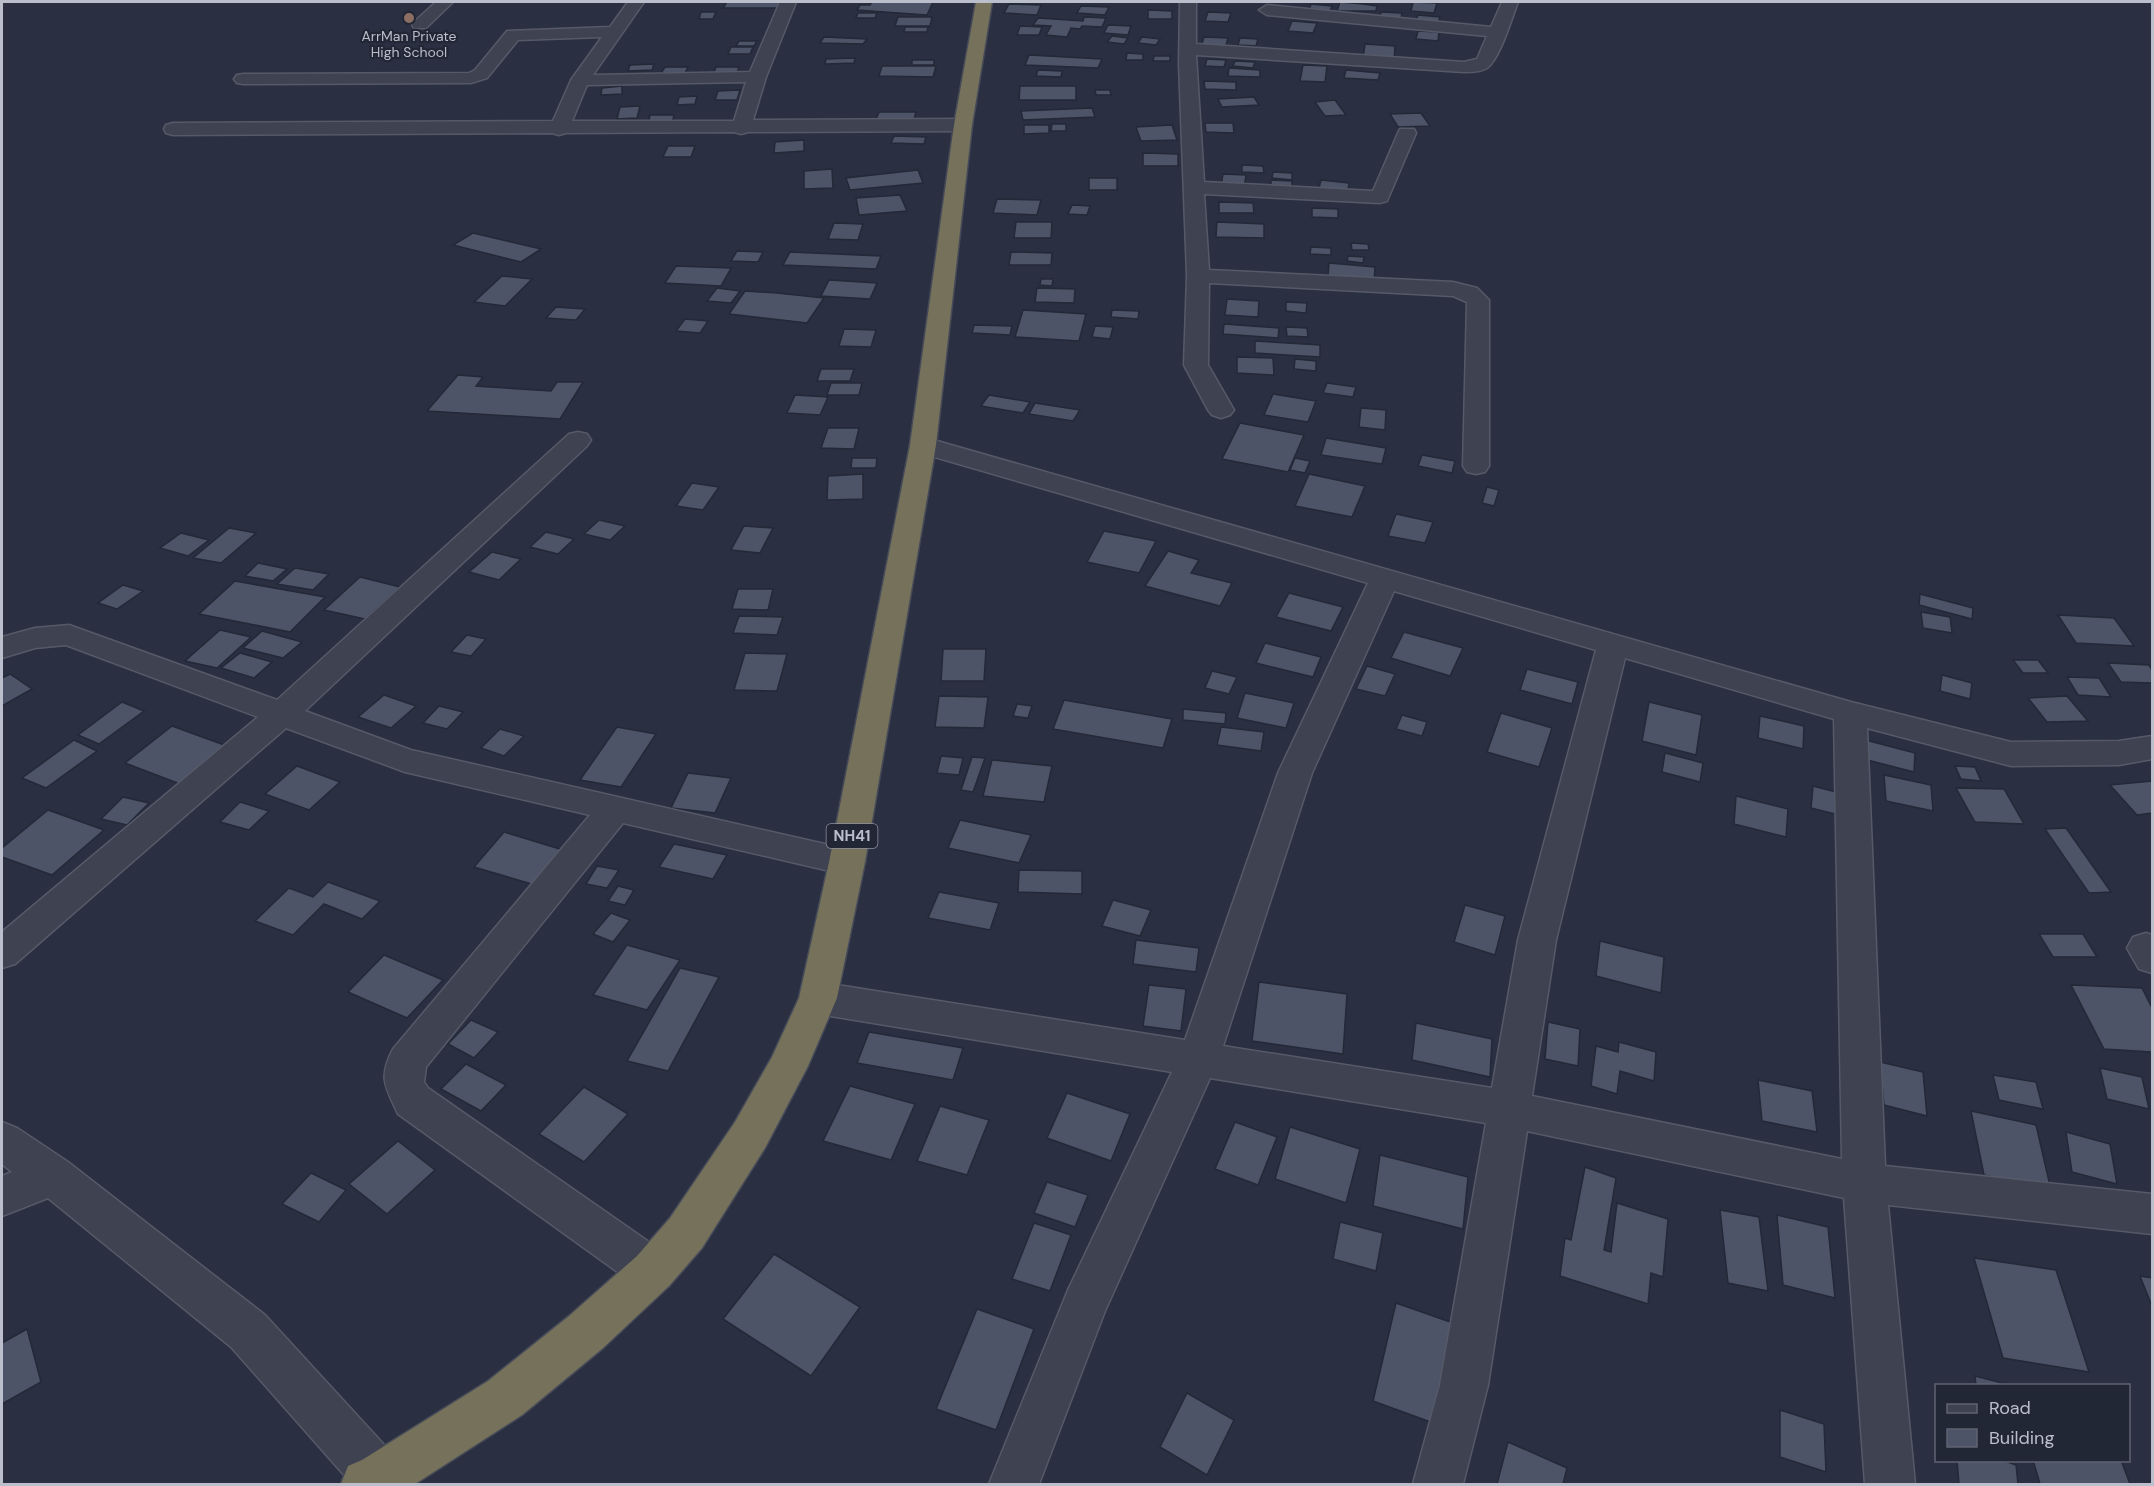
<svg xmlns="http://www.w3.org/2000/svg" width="2154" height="1486" viewBox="0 0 2154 1486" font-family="'DM Sans',sans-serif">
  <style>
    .building { fill: #4e5468; stroke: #242938; stroke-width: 1.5 }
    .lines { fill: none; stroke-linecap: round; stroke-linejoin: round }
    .minor-casing { stroke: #565a68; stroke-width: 3 }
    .highway-casing { stroke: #454a58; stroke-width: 3 }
    .minor { fill: #3e4251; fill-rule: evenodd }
    .highway { fill: #76715b; fill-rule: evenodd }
    .education-dot { fill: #8d6e63; stroke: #222736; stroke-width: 2 }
    .labels { text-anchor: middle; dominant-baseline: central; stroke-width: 4.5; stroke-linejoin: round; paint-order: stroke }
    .far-poi-label { font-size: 14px; fill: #bbbecb; stroke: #222736 }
    .shield { fill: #222736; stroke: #8d919e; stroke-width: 1.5 }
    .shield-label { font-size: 15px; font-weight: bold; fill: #bbbecb }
  </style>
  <rect width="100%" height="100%" fill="#2a2f41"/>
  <g class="building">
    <path d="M727,2H783L780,8H723Z"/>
    <path d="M872,2H933L927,15L857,10L860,5H870Z"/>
    <path d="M1340,2L1363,4L1377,6L1376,11H1337Z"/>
    <path d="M1413,2L1437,3L1434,13L1411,11Z"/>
    <path d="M1009,4L1041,5L1037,15L1004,13Z"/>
    <path d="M1311,4L1332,6L1330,11L1309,10Z"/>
    <path d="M1081,6L1109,7L1105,15L1077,13Z"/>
    <path d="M1148,10L1172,11V19H1148Z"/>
    <path d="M701,12H716L713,19H699Z"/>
    <path d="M1208,12L1231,13L1228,22L1205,21Z"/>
    <path d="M1381,12L1402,13L1401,18L1380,17Z"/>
    <path d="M858,13H877L875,18H856Z"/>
    <path d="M1418,15L1440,17L1438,23L1416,20Z"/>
    <path d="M898,17H932L930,26H895Z"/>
    <path d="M1084,17L1106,18L1102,27L1082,26L1080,29L1071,28L1067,37L1046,35L1051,26L1033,25L1038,18L1083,21Z"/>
    <path d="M1292,21L1317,23L1313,33L1288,31Z"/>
    <path d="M1108,25L1131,26L1128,35L1104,33Z"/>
    <path d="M1020,26L1042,27L1039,35H1017Z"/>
    <path d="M905,27H928L927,32H904Z"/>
    <path d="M1418,31L1439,32L1438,41L1416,39Z"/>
    <path d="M1112,36L1128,38L1124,44L1107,42Z"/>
    <path d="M824,37L867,39L863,44L820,43Z"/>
    <path d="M1142,37L1160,39L1156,45L1138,43Z"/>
    <path d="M1204,37L1228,38L1225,49L1201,47Z"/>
    <path d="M1240,38L1258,39L1256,46L1238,45Z"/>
    <path d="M739,41H757L754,46H736Z"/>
    <path d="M1365,44L1395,46L1394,61L1363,59Z"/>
    <path d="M731,47H753L750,54H728Z"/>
    <path d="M1127,53L1143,54V60H1126Z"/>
    <path d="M1029,55L1102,59L1098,68L1025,65Z"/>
    <path d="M1154,56H1170V61H1153Z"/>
    <path d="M855,58L854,63L825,64L826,59Z"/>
    <path d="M1207,59L1226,60L1224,67L1205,66Z"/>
    <rect x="912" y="60" width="22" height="5"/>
    <path d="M1235,61L1255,62L1253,68L1233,66Z"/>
    <path d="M654,64L652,70L628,71L630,65Z"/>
    <path d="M1303,65L1327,66L1325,82L1300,81Z"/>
    <path d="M882,66H936L933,77L879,76Z"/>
    <path d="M665,67H688L685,73H661Z"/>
    <path d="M716,67H739L736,75H713Z"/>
    <path d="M1229,68L1260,70V77L1228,76Z"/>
    <path d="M1038,70L1062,71L1061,77L1036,76Z"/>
    <path d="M1346,70L1380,73L1378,80L1344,78Z"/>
    <path d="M1204,81L1236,82V90L1205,89Z"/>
    <path d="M622,86V94L601,95L602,88Z"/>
    <path d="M1020,86H1076V100H1019Z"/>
    <path d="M740,90L737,100H715L718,91Z"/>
    <path d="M1095,90H1110L1111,95H1096Z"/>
    <path d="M697,96L695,104L677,105L679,97Z"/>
    <path d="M1254,97L1259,105L1222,107L1218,99Z"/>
    <path d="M1335,100L1346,115L1325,116L1315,102Z"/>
    <path d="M640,106L637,118L617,119L620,107Z"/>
    <path d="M1092,108L1095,117L1023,120L1021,111Z"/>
    <path d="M879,112H916L913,123L875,122Z"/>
    <path d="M1421,113L1430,126L1398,127L1390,114Z"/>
    <path d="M650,115H674L672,123L648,124Z"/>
    <path d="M1205,123H1233L1234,133L1206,132Z"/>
    <path d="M1052,124H1066V131H1051Z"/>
    <path d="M1024,125H1049V133L1024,134Z"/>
    <path d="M1172,125L1177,140L1141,141L1136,127Z"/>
    <path d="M894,136L926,137L924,144L891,143Z"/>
    <path d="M804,140V151L774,153L775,142Z"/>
    <path d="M668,146H695L691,157H663Z"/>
    <path d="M1143,153L1178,154V166H1143Z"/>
    <path d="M1242,165L1263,166L1264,173L1242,172Z"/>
    <path d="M832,169L833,188L804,189V171Z"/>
    <path d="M918,170L923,183L850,190L846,178Z"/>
    <path d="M1273,172L1292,173V180L1272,178Z"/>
    <path d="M1223,174L1246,175L1244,189L1221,187Z"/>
    <rect x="1089" y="178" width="28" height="12"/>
    <path d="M1271,180L1292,181V187L1271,186Z"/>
    <path d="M1321,180L1349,183L1348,191L1319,188Z"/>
    <path d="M900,195L907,211L859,215L856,198Z"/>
    <path d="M997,199L1041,200L1037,215L993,213Z"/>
    <path d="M1219,202L1253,203L1254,213H1219Z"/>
    <path d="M1072,205L1090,206L1087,215L1068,214Z"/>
    <path d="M1312,208L1338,209V218L1312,217Z"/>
    <path d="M1016,222H1052L1051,238H1014Z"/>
    <path d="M1217,222L1264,224V238L1216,237Z"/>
    <path d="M834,223L863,224L858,240L828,239Z"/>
    <path d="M473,233L541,249L521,262L453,245Z"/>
    <path d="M1351,243L1368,244L1369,250H1352Z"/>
    <path d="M1311,247L1331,248V255L1310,254Z"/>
    <path d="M737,251L763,252L758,262L731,261Z"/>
    <path d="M790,252L881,256L876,269L783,265Z"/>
    <path d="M1011,252L1052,253L1051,265H1009Z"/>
    <path d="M1348,256L1364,257L1363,263L1347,261Z"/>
    <path d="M1329,263L1375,267L1374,281L1328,277Z"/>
    <path d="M676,266L731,268L721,286L665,283Z"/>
    <path d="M502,276L532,279L505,306L474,302Z"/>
    <path d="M1041,279H1053L1052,286L1040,285Z"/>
    <path d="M829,280L877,283L870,299L821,296Z"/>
    <path d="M717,288L740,291L731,303L707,301Z"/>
    <path d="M1037,288L1075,289L1074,303L1035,302Z"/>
    <path d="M745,291L777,293L824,298L807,323L729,314Z"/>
    <path d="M1227,299L1259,301L1258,317L1225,315Z"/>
    <path d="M1286,302L1307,303L1306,313L1286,311Z"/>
    <path d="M556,307L585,309L576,320L546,318Z"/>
    <path d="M1023,310L1086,314L1079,341L1015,337Z"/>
    <path d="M1112,310L1139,311L1138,319L1111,317Z"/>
    <path d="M685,319L708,321L700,333L676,331Z"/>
    <path d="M1224,324L1279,328L1278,338L1223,334Z"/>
    <path d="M974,325L1012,326L1010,335L972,333Z"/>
    <path d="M1095,326L1113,327L1110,339L1092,337Z"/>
    <path d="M1286,327L1307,328L1308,337L1287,336Z"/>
    <path d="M844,329L876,330L871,347L839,346Z"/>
    <path d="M1255,341L1320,345V357L1255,353Z"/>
    <path d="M1237,357L1273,358L1274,375L1237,373Z"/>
    <path d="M1295,359L1316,361V371L1294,369Z"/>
    <path d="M821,369H854L850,381H817Z"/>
    <path d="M458,375L483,377L476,386L551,391L557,382H583L560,419L427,411Z"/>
    <path d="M831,383H862L859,395H827Z"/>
    <path d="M1327,383L1356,387L1353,397L1323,393Z"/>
    <path d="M1273,394L1316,401L1308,422L1264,415Z"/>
    <path d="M795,395L828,397L820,415L787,413Z"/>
    <path d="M989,395L1030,402L1023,413L981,406Z"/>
    <path d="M1035,403L1080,410L1073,421L1029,414Z"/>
    <path d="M1361,408L1386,410L1385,430L1359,427Z"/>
    <path d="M1240,423L1304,435L1288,472L1222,459Z"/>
    <path d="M828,428H859L854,449L821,448Z"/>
    <path d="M1326,438L1386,448L1382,464L1321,455Z"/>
    <path d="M1422,455L1455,461L1452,473L1418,466Z"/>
    <path d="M852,458H877L876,468H851Z"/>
    <path d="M1295,458L1310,461L1305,473L1290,470Z"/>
    <path d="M863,474V499L827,500L828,476Z"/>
    <path d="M1309,474L1365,486L1352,517L1295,506Z"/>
    <path d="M692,483L719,487L703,510L676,506Z"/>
    <path d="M1487,487L1499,490L1494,506L1482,503Z"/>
    <path d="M1396,514L1433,522L1425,543L1388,536Z"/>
    <path d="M599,520L625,526L610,540L584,534Z"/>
    <path d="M744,526L773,528L760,553L731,550Z"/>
    <path d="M229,528L256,533L221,563L193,558Z"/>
    <path d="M1104,531L1156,541L1139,573L1087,562Z"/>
    <path d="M546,532L574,539L558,554L530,547Z"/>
    <path d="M181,533L209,540L188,556L160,548Z"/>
    <path d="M1168,551L1199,560L1191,573L1232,583L1220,606L1145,586Z"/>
    <path d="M492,552L521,559L499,580L469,572Z"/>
    <path d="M258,563L287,569L273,581L245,576Z"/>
    <path d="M295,568L329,574L313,590L277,584Z"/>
    <path d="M360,577L400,587L365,619L324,610Z"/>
    <path d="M235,581L325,597L290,632L199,614Z"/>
    <path d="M123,585L143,591L117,609L98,603Z"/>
    <path d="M738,589H773L768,610L732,609Z"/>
    <path d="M1289,593L1343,607L1331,631L1276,617Z"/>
    <path d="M1920,594L1973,608L1972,619L1919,605Z"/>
    <path d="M1921,612L1950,617L1952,633L1923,628Z"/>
    <path d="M2058,615L2114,618L2134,646L2076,643Z"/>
    <path d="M739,616L783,617L777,635L733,633Z"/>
    <path d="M220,630L251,637L217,668L185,661Z"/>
    <path d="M262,631L302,642L283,658L243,648Z"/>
    <path d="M1404,632L1463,648L1450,676L1391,658Z"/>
    <path d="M467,635L486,639L471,656L451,652Z"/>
    <path d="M1265,643L1321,657L1313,677L1256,663Z"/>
    <path d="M943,649H986L984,681H941Z"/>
    <path d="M240,653L272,662L254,678L221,668Z"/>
    <path d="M745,653L787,654L777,691L734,690Z"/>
    <path d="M2013,660H2038L2048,673H2023Z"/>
    <path d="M2108,663L2149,665L2152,670V683L2121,682Z"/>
    <path d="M1367,666L1395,674L1385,696L1356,689Z"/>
    <path d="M1527,669L1578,682L1572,704L1520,690Z"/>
    <path d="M1212,671L1237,677L1229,694L1205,688Z"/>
    <path d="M10,674L32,689L2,706V678Z"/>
    <path d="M1942,675L1972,683L1970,699L1940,691Z"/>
    <path d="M2067,677L2099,678L2111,697L2078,695Z"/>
    <path d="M1245,693L1294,703L1286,728L1237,718Z"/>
    <path d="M384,695L416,706L391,728L358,717Z"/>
    <path d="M939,696L988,697L984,728L935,727Z"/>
    <path d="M2067,696L2088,721L2047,722L2028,698Z"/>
    <path d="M1064,700L1172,719L1163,748L1053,729Z"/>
    <path d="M122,702L144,711L99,744L78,735Z"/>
    <path d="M1649,702L1702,715L1696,755L1642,741Z"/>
    <path d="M1017,704L1032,706L1028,718L1013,716Z"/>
    <path d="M439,706L463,712L447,729L423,723Z"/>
    <path d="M1183,709L1226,713L1225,724L1183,720Z"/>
    <path d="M1501,713L1552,728L1539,767L1487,752Z"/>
    <path d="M1402,715L1427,722L1422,736L1396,729Z"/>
    <path d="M1760,716L1804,726L1803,749L1758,738Z"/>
    <path d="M172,726L227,746L180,784L125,763Z"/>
    <path d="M617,727L656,734L621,787L580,780Z"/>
    <path d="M1221,727L1264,732L1261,751L1217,745Z"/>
    <path d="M500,729L524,736L504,756L481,748Z"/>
    <path d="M1854,737L1915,753L1914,772L1852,756Z"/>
    <path d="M74,740L97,751L46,788L22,778Z"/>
    <path d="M1665,753L1703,763L1700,782L1662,772Z"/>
    <path d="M941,756L963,758L959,775L937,773Z"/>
    <path d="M972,757L985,758L973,792L961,790Z"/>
    <path d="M992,760L1052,766L1044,802L983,796Z"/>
    <path d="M297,766L340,782L309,810L265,794Z"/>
    <path d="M1955,766L1975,767L1981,781L1961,779Z"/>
    <path d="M688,773L731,778L715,813L671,808Z"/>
    <path d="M1884,775L1931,785L1933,811L1886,801Z"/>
    <path d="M2152,781V813L2137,815L2110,785Z"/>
    <path d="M1813,786L1836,792L1835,814L1811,808Z"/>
    <path d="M1956,788L2004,789L2024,824L1975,822Z"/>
    <path d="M1736,796L1788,809L1786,837L1734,824Z"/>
    <path d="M123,797L149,803L127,825L101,819Z"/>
    <path d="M240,802L269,811L249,830L220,822Z"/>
    <path d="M48,810L104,830L52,875L2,857V848Z"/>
    <path d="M960,820L1031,835L1019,863L948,848Z"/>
    <path d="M2066,828L2111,892L2089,893L2045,829Z"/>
    <path d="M504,832L563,850L535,885L474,867Z"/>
    <path d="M674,844L727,855L713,879L659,867Z"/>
    <path d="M597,866L619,870L607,888L586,884Z"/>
    <path d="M1019,870L1082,871V894L1018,892Z"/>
    <path d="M328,882L380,901L362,919L324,904L293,935L255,921L289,888L313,897Z"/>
    <path d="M618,886L634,890L625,905L608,901Z"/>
    <path d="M939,892L999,903L990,930L928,918Z"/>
    <path d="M1113,900L1151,910L1140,936L1102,926Z"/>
    <path d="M1465,905L1505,916L1495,955L1454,942Z"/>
    <path d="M611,913L630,920L613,942L593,934Z"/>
    <path d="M2039,934H2083L2097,957H2053Z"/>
    <path d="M1136,940L1199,948L1196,972L1133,964Z"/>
    <path d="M1600,941L1664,957L1661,993L1596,976Z"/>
    <path d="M627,945L680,960L647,1010L593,995Z"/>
    <path d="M384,955L443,980L407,1018L348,992Z"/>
    <path d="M680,968L719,977L668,1071L627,1061Z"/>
    <path d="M1259,982L1347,994L1343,1054L1252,1041Z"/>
    <path d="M1149,985L1186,989L1181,1031L1143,1026Z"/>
    <path d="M2071,985L2142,988L2152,1008V1052L2104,1049Z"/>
    <path d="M471,1020L498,1032L474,1058L448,1044Z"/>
    <path d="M1548,1022L1580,1029L1578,1066L1545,1059Z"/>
    <path d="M1416,1023L1492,1039L1490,1077L1412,1060Z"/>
    <path d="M869,1032L963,1048L953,1080L857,1063Z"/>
    <path d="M1619,1042L1656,1052L1654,1081L1620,1071L1617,1094L1591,1086L1596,1046L1618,1052Z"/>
    <path d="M1880,1062L1923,1072L1927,1116L1884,1105Z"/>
    <path d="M466,1064L506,1085L481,1111L441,1089Z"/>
    <path d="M2100,1068L2142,1077L2149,1109L2107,1099Z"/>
    <path d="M1993,1075L2036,1082L2043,1109L1999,1100Z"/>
    <path d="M1758,1080L1812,1091L1817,1132L1762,1121Z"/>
    <path d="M850,1086L915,1104L891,1160L823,1141Z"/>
    <path d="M584,1087L628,1114L584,1162L539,1134Z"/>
    <path d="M1067,1093L1130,1114L1111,1161L1047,1138Z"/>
    <path d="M940,1106L989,1120L967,1175L917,1161Z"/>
    <path d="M1971,1111L2036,1125L2051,1190L1984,1175Z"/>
    <path d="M1235,1122L1277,1137L1258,1185L1215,1169Z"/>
    <path d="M1290,1127L1360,1149L1346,1203L1275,1179Z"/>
    <path d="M2066,1132L2110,1144L2117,1184L2072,1172Z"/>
    <path d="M398,1141L435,1170L387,1214L349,1184Z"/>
    <path d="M1380,1155L1468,1177L1463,1229L1373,1206Z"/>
    <path d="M1585,1167L1616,1178L1604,1250L1611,1252L1617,1203L1668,1219L1663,1277L1651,1273L1648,1304L1560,1276L1565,1238L1571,1240Z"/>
    <path d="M311,1173L346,1190L319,1222L282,1204Z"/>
    <path d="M1047,1182L1088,1195L1075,1227L1034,1213Z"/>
    <path d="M1720,1210L1759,1217L1768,1291L1728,1283Z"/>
    <path d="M1777,1215L1828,1227L1835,1298L1783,1285Z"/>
    <path d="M1340,1222L1383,1233L1376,1271L1333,1259Z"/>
    <path d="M1034,1223L1071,1235L1050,1291L1012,1279Z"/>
    <path d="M774,1254L860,1307L811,1376L723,1319Z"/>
    <path d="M1974,1258L2056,1270L2089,1372L2003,1358Z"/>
    <path d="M2140,1276L2152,1278V1306Z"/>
    <path d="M1396,1303L1456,1324L1436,1424L1373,1401Z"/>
    <path d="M977,1309L1034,1329L996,1430L936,1409Z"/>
    <path d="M27,1329L41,1382L2,1404V1343Z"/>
    <path d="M1975,1376L2006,1384V1386H1976Z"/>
    <path d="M1187,1393L1234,1420L1207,1475L1160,1447Z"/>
    <path d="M1780,1410L1824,1424L1826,1472L1780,1457Z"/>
    <path d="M1508,1442L1567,1468L1563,1484H1497Z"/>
    <path d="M1957,1460H2002L2016,1465L2018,1484H1959Z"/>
    <path d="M2033,1460H2121L2130,1484H2040Z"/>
  </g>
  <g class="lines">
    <g class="minor-casing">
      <g id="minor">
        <path d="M436,2H453L426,28H414L412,25L414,22Z"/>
        <path d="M628,2H644L593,75L750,72L780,2H796L766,77L753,120L963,119L970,121L972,125L970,129L963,131L748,132L741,134L734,132L566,133L559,135L552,133L173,135L166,133L164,129L166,125L173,123L553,121L571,80L602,37L518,40L487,78L471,83L243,84L237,83L234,79L237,75L243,74L469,73L475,70L507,31L610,27ZM746,82L734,121H572L587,85Z"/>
        <path d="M1180,2H1196V44L1464,62L1477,59L1487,36L1267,15L1259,10L1267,5L1491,27L1502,2H1518C1512,17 1500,59 1487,68C1481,72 1472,72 1464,72L1196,55L1204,182L1373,191L1398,133L1400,129H1414L1416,133L1387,201L1380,203L1204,194L1209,270L1453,282L1477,288L1489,300V466L1485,472L1476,474L1467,472L1463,466L1467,302L1453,296L1209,283L1208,365L1234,410L1230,415L1221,418L1212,415L1208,410L1184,365L1187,276L1179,64Z"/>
        <path d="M578,432L587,434L591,440L587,446L305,711L411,750L860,852L865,862L860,872L847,875L623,823L426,1067L424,1082L428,1088L669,1256L676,1271L669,1286L653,1293L637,1286L398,1114C385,1086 378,1078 393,1049L590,815L405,772L286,728L15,964L2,968V932L258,717L66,645L35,648L2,658V637L35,628L69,625L277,700L569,434Z"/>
        <path d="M923,437L1851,702L2011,742L2119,741L2152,736V759L2119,765L2011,766L1867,728L1885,1166L2152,1194V1234L1888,1205L1915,1484H1865L1844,1198L1527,1131L1488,1385L1463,1484H1413L1440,1385L1486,1123L1210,1078L1105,1311L1039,1484H989L1068,1290L1172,1072L818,1014L804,1009L799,998L804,987L818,982L1185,1040L1278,773L1368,583L914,451L910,445L914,439ZM1394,591L1596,650L1518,940L1492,1088L1223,1046L1312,773ZM1625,658L1834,719L1842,1159L1532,1096L1556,940Z"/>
        <path d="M2146,933L2152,935V973L2139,969L2127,948L2133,937Z"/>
        <path d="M2,1122L17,1128L68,1162L265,1315L398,1460L405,1478L402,1484H352L231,1347L48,1198L2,1216V1176L12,1172L2,1164Z"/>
      </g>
    </g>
    <g class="highway-casing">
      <path id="highway" d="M976,2H992L972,125L936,445L865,862L837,998L808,1066L765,1148L702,1248L669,1286L603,1348L522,1415L415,1484H341L348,1466L362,1460L488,1381L569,1316L637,1256L670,1218L735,1122L772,1057L799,998L829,862L910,445L954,125Z"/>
    </g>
    <use href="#minor" class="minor"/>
    <use href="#highway" class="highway"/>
  </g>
  <circle class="education-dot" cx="409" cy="18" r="6"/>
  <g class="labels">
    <g class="far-poi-label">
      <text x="409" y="36">ArrMan Private<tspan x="409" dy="16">High School</tspan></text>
    </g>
    <rect class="shield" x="826.5" y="824" width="51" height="24" rx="4.5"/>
    <g class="shield-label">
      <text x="852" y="836">NH41</text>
    </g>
  </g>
  <rect width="2154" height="1486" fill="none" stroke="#bbbecb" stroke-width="6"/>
  <rect x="1935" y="1384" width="195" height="78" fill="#222736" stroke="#5f6372" stroke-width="1.5"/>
  <rect x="1947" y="1404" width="30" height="9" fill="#3e4251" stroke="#5f6372" stroke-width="1.5"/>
  <text x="1989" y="1414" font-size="18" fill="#bbbecb">Road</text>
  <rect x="1947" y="1429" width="30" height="18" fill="#4e5468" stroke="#5f6372" stroke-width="1.5"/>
  <text x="1989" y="1444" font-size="18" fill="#bbbecb">Building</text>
</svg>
